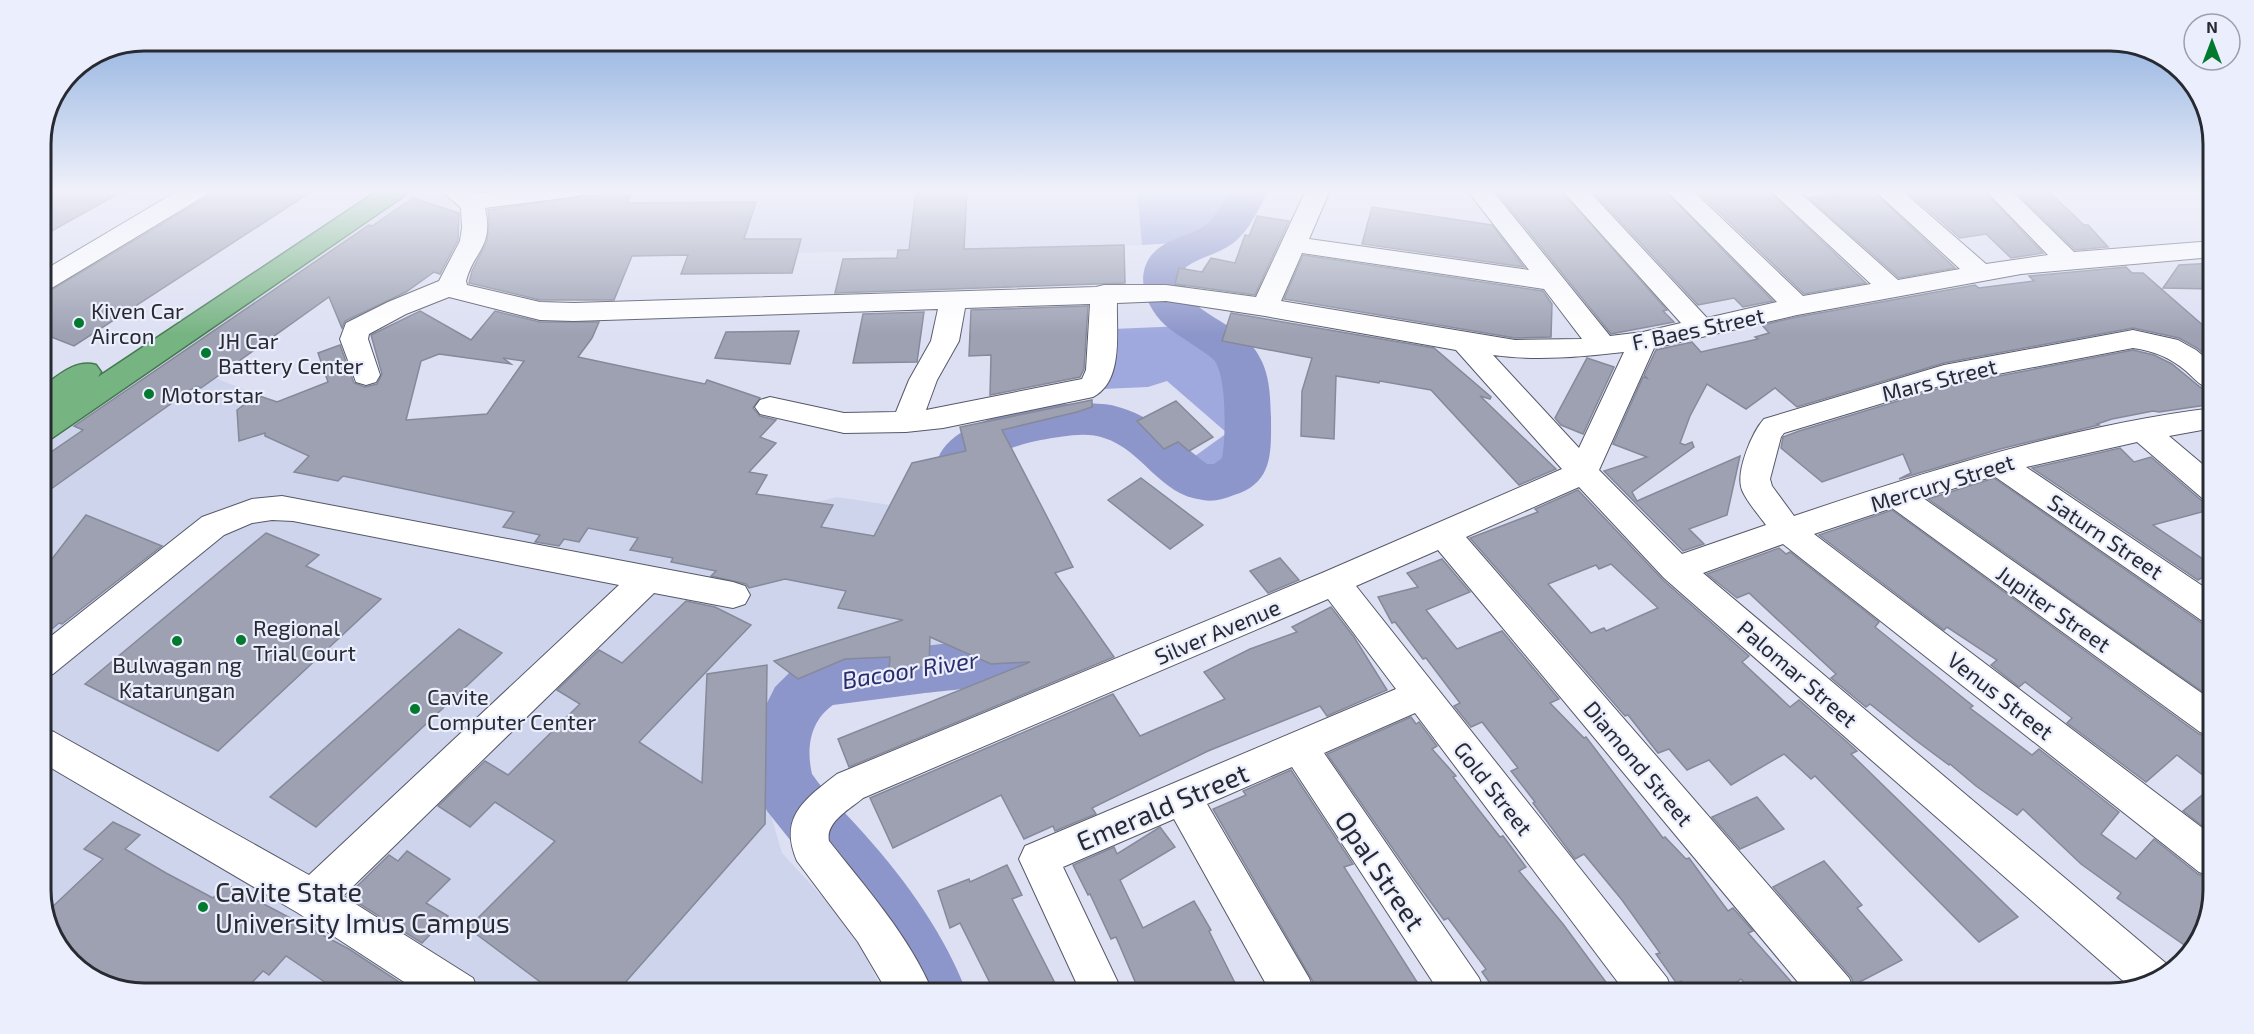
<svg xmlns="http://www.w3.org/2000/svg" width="2254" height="1034" viewBox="0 0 2254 1034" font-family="'Exo 2',sans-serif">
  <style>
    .built { fill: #cfd4ed }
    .forest { fill: #a0a9de }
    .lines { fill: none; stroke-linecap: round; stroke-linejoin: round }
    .river { fill: #8d96ca; fill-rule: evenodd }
    .building { fill: #9da1b2; stroke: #85899a; stroke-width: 1.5; fill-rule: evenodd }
    .minor-casing { stroke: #555868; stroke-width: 2 }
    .trunk-casing { stroke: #457751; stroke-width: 3 }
    .minor { fill: #fff; fill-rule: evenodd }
    .trunk { fill: #76b482; fill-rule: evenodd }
    .poi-dot { fill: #01792f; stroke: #ebeefd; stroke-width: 2 }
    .labels { text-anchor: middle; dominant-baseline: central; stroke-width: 4.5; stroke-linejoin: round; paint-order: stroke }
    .poi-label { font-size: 22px; fill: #282a31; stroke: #ebeefd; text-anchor: start }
    .street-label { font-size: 22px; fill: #282a31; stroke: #ebeefd }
    .water-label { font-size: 24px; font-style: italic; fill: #292b6a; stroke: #ebeefd }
    .near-street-label { font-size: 27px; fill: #282a31; stroke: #ebeefd }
    .near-poi-label { font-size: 27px; fill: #282a31; stroke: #ebeefd; text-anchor: start }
    .rim { fill: none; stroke: #282a31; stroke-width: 3 }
  </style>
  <rect width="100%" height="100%" fill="#dde0f3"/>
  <g class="built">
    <path d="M416,190H468L403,236L215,378L269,399L402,420L705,486L817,502L837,497L910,508L943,630L941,664L821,676L797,686L781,713L770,757L772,819L782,853L839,915L862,950L884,993H144L104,985L58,948L41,897V448Z"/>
    <path d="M599,190H1137L1142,245L571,258Z"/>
  </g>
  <g class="forest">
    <path d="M1137,190H1234L1208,230L1191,242L1142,245Z"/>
    <path d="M1184,326L1222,350L1231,365L1237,453L1233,466C1213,479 1203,480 1184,464L1227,433L1167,381L1148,387L1102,389L1112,329Z"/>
  </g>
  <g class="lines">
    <g class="river">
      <path d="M1230,190H1269C1259,208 1249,232 1232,244C1218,254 1200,257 1186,267L1184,276L1189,298C1209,319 1240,327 1256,351C1270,372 1270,393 1271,417C1271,451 1274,483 1234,495C1224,499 1214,502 1203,500C1159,495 1143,450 1104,438C1086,431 1059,437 1041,440C1022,444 1001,449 987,463L986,479L979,492L961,497L943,492C901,417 1070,395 1115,406C1152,415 1177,441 1207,464H1214L1222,458C1226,438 1227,376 1214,360C1199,347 1180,338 1165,325C1141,303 1131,263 1165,244C1177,237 1191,234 1203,227C1216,218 1222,203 1230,190Z"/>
      <path d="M1010,584L1029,591C1037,607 1041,617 1038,634C1031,688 967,688 925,693C895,697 864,701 833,705C810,721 806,748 812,774C828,797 848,815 866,836C907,882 945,935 967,993H898L842,905L767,811L752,777L749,761L750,744L756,725L775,687L789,673L803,665L823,658L975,640L983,634L986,618L983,606L991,591Z"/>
    </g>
  </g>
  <g class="building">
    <path d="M52,190H125L41,237V204Z"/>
    <path d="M211,190H314L74,346L41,333V296L207,197Z"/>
    <path d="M916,190H967L964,249L1124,245L1125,283L835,293L843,259L897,258L898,250H909Z"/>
    <path d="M1495,190H1560L1667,310L1663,311L1674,322L1611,334Z"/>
    <path d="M1617,190L1620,193L1635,190H1664L1773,301L1743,307L1734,298L1698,305L1594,193Z"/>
    <path d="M1696,190H1768L1866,283L1804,294Z"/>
    <path d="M1851,190H1872L1955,268L1899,278L1809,198Z"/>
    <path d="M1905,190H1983L2043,253L2011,258L1986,234L1960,238Z"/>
    <path d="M2014,190H2047L2084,225H2088L2108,247L2075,250Z"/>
    <path d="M630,195L627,203L756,202L744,239H801L792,273L681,274L688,255L632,256L614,300H540L469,283L472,271L487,241L489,221L488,210L583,196Z"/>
    <path d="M413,198L459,213L458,240L440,274L434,272L406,292L345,321L342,328L329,297L201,388L196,386L41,496V459L83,430L74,426L369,225L372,226Z"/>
    <path d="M1372,207L1492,225L1524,267L1362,244Z"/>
    <path d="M1257,216L1289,221L1255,295L1175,284L1179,268L1202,272L1211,258L1235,263L1245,235L1249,236Z"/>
    <path d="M1303,255L1543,291L1552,304L1551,337L1515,338L1284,299Z"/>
    <path d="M2213,263V289L2163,288L2179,265Z"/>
    <path d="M2126,267L2132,273H2143L2213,334V361L2197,348L2179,338L2133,328L1944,363L1797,407L1775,388L1746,409L1707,384L1690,416L1680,443L1685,445L1692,442L1694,447L1632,492L1637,501L1740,456L1727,515L1689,529L1704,544L1683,551L1604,471L1647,457L1613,444L1643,377L1647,378L1644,375L1656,350L1692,342L1701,352L1758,339L1755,337L1769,333L1762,325L1797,317L1975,285L1979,288L2034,281L2029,276Z"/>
    <path d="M1088,306L1084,369L1080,377L990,395L991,355L969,356L971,310Z"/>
    <path d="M420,311L471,340L495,311L540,322H599L592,338L578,357L705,384L707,380L760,398L753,408L760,416L776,420L760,437L776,443L749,472L767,475L756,494L833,505L821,527L874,536L912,463L966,451L960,427L1092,400V407L1077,412L1002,430L1073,567L1055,573L1114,657L849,767L838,739L1030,662L991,664L930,637L929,667L889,669L890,657L845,659L798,679L774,661L903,620L838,608L846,591L785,579L749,588L746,584L711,576L716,571L671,562L673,558L630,550L638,538L588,528L579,542L564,539L559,546L535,542L540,535L503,527L514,512L343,476L338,481L294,472L309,456L265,436V433L239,441L237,410L257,395L277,402L328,382L318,353L340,345L354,383L365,387L377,384L382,374L371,335ZM439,354L511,364L503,358L524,361L487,414L406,420L421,361Z"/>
    <path d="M924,312L917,362L853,363L863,314Z"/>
    <path d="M1231,313L1434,348L1491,397L1490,399L1480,396L1556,469L1519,485L1431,390L1380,381L1379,383L1336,376L1334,439L1301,436L1302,391L1312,358L1222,341Z"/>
    <path d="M799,331L790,364L715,358L726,332Z"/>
    <path d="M2133,350L2154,355L2172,364L2200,387L2213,392V404L2159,412L2153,411L2112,419L2097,424L2099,425L2000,449L1899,479L1911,473L1903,454L1822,482L1781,448L1783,437L1799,431L1947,386Z"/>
    <path d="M1587,358L1614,367L1583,434L1561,425L1555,418Z"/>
    <path d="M1176,401L1213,437L1189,451L1178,442L1164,449L1137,421Z"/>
    <path d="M2120,448L2134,462L2151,457L2201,500L2213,503V509L2153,525L2213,566V571L2198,580L2032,468Z"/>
    <path d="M1141,478L1203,525L1170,549L1108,500Z"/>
    <path d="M1994,478L2213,631V699L1928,499Z"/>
    <path d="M1578,490L1663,580L1749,656L1742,662L1790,707L1799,700L1846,741L1857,751L1851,754L2018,917L1979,942L1815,776L1811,779L1784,754L1731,785L1709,760L1687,770L1669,749L1658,753L1628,715L1625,716L1470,538L1538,512L1535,509ZM1611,564L1658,608L1606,631L1604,628L1591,633L1548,584L1596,565L1599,569Z"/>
    <path d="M1892,510L2199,734L2213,739V783L2177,755L2146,782L2067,723L2072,718L2025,682L2019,687L1991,665L1997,660L1947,627L1944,630L1819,535Z"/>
    <path d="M86,515L162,546L62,624L59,623L41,638V573Z"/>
    <path d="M266,533L319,555L306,566L381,599L218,751L85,684Z"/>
    <path d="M1779,548L1786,554L1790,552L1879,622L1875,627L1973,706L1970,708L2032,755L2039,749L2119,812L2101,834L2136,859L2154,839L2198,874L2213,879L2205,930L2190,949L2117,898L2121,893L2081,864L2023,809L2017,815L1976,786L1950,764L1949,765L1914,739L1870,704L1866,707L1831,678L1836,674L1749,593L1737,598L1707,574Z"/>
    <path d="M1280,558L1299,580L1268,593L1250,571Z"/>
    <path d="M1442,559L1470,592L1426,610L1457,649L1502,631L1559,699L1550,703L1584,738L1586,737L1663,838L1665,837L1686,859L1689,858L1728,911L1733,908L1753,931L1748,933L1801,993H1754L1741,979L1722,993H1693L1681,981L1677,984L1656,954L1660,953L1622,900L1584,854L1575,859L1533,803L1535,802L1511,771L1518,768L1482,722L1471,727L1454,706L1460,703L1426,658L1423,659L1395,622L1392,623L1378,597L1418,587L1407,573Z"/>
    <path d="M686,601L715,607L751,625L639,742L702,783L707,674L767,665L765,824L616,993H555L468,928L555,841L495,802L470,827L438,806L485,761L508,775L580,704L557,690L599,650L622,663Z"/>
    <path d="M1331,607L1354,637L1387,690L1327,716L1320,706L1208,751L1092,808L1096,814L1055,831L1053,826L1024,839L1001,795L893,848L870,798L1113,694L1140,736L1225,699L1204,672L1250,649L1297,632L1292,627Z"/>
    <path d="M459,629L502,653L316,827L270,797Z"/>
    <path d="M1411,717L1416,724L1419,722L1437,746L1432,749L1456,776L1453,777L1500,837L1503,836L1526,867L1519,871L1563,924L1614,993H1497L1482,972L1486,969L1448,918L1444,920L1416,882L1327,754Z"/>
    <path d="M1291,770L1353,864L1344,867L1424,993H1321L1312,980L1213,809L1246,795L1243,791Z"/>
    <path d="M2213,786V834L2183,811Z"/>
    <path d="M1757,797L1784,829L1740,849L1712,817Z"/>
    <path d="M113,822L140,835L125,849L166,873L213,898L226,884L349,949L416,993H341L286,956L269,975L263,971L242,993H144L104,985L58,948L46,913L103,859L84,849Z"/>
    <path d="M1160,827L1175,847L1120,880L1143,928L1194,901L1211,930L1209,931L1240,993H1140L1116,937L1111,939L1090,894L1088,895L1073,865L1114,847L1117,854Z"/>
    <path d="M407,851L450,879L426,903L448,916L422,943L347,896L389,855L398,861Z"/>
    <path d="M1824,861L1862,905L1857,908L1902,960L1854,985L1851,977L1773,887Z"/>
    <path d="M1007,865L1022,895L1012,899L1060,993H995L960,923L950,928L938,891L969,879L970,882Z"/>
  </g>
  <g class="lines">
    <g class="minor-casing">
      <g id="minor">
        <path d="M179,190H209L206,195L50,289L41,291V272Z"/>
        <path d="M441,190H470L476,194L508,190H584L581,195L572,197L485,208C494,248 474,250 466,281L467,285L540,302L574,303L1096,287L1104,285H1166L1256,297L1306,190H1330L1309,239L1529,270L1467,190H1492L1610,336L1643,332L1681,323L1562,190H1588L1707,318L1777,302L1666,190H1692L1803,296L1871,284L1770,190H1797L1898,280L1960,269L1874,190H1901L1986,264L2048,255L1985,190H2011L2074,252L2213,241V257L2021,274L1797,315L1654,348L1599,470L1682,554L1766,525C1758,514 1747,502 1742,490C1735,473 1752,432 1764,419L1944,365L2133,330L2178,340L2196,350L2213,364V390C2201,387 2195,379 2186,371C2169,357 2154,351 2133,348L1946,384L1784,433L1781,437L1770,479L1772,486L1794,516C1931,470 2069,426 2213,408V428L2169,436L2213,473V501L2202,498L2137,442L2026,467L2213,593V624L2201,620L1994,476L1923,498L2213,701V737L2200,732L1892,508L1814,534L2213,836V877L2199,872L1783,544L1703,573L2168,965L2171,972L2168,976L2130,987L1664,578L1579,487L1466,537L1849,978L1855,993H1807L1438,550L1356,586L1667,978L1673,993H1626L1415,713L1324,753L1479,978L1485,993H1440L1292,767L1207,804L1309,978L1315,993H1271L1174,819L1063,867L1123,993H1081L1019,859L1025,846L1396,689L1328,599L863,798C850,809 825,822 829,841C866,888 910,937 933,993H888L858,942L797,861C778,817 805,799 837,774L1322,573L1562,469L1456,350L1265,316L1166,301L1117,303C1116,332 1124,381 1093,397L943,428L906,432L844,433L760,414L755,407L760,400L770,397L844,413L896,412L909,380L931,341L938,309L574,321L540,320L449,297L406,314L369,334L368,339L380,375L376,382L366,385L356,382L340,339L346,323L388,302L439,281L460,241L462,228L461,208ZM1302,253L1544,289L1582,339L1515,340L1281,301ZM1090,304L1086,370L1082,379L926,410L937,380L959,341L965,308ZM1624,352L1579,448L1493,355C1537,361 1580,357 1624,352Z"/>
        <path d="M282,496L733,582L745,586L750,595L745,604L733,608L654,593L343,896L473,978L479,993H421L298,913L41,762V727L54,732L309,875L619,585L293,521L272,520L252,523L224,535L53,674L41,678V644L202,517L252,499Z"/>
      </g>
    </g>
    <g class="trunk-casing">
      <path id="trunk" d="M379,190H408L405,195L52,438L41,441V415L48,411L41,412V388C58,376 75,359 96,365L101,372L98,377Z"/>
    </g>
    <use href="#minor" class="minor"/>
    <use href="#trunk" class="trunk"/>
  </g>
  <linearGradient id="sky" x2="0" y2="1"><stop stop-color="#83a8dc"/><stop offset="0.57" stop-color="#f0f1fa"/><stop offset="1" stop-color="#f0f1fa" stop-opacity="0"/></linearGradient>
  <rect width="2254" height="335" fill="url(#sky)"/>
  <g class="poi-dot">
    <circle cx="79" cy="323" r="6"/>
    <circle cx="206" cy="353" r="6"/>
    <circle cx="149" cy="394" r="6"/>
    <circle cx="241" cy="640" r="6"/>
    <circle cx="177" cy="641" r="6"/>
    <circle cx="415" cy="709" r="6"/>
    <circle cx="203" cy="907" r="6"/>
  </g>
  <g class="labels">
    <g class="poi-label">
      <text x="91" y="310">Kiven Car<tspan x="91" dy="25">Aircon</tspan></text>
      <text x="218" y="340">JH Car<tspan x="218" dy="25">Battery Center</tspan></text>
      <text x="161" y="394">Motorstar</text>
      <text x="253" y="627">Regional<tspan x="253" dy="25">Trial Court</tspan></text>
      <text x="177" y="664" text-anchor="middle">Bulwagan ng<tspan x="177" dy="25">Katarungan</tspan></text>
      <text x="427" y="696">Cavite<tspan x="427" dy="25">Computer Center</tspan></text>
    </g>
    <g class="street-label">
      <text transform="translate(1698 328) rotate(-12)">F. Baes Street</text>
      <text transform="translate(1939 379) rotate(-14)">Mars Street</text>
      <text transform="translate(1942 482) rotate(-17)">Mercury Street</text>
      <text transform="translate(2106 536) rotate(34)">Saturn Street</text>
      <text transform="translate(2054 608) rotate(35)">Jupiter Street</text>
      <text transform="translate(1217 631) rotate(-23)">Silver Avenue</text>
      <text transform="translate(1798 673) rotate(41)">Palomar Street</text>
      <text transform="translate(2001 695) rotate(38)">Venus Street</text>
      <text transform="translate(1639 763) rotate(50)">Diamond Street</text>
      <text transform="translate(1494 788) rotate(52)">Gold Street</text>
    </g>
    <g class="water-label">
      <text transform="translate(910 669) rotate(-9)">Bacoor River</text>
    </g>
    <g class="near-street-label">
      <text transform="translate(1162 806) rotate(-23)">Emerald Street</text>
      <text transform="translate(1381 870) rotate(56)">Opal Street</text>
    </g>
    <g class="near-poi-label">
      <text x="215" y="891">Cavite State<tspan x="215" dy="31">University Imus Campus</tspan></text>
    </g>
  </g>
  <path d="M0 0H2254V1034H0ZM144 51H2110A93 93 0 0 1 2203 144V890A93 93 0 0 1 2110 983H144A93 93 0 0 1 51 890V144A93 93 0 0 1 144 51Z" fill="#ebeefd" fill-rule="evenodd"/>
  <path class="rim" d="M144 51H2110A93 93 0 0 1 2203 144V890A93 93 0 0 1 2110 983H144A93 93 0 0 1 51 890V144A93 93 0 0 1 144 51Z"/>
  <g transform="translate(2212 42)"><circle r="28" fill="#ebeefd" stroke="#9da0ab" stroke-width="1.5"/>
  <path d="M0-4.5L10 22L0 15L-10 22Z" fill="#01792f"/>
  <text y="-9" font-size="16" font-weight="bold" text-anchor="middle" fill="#282a31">N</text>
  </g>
</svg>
